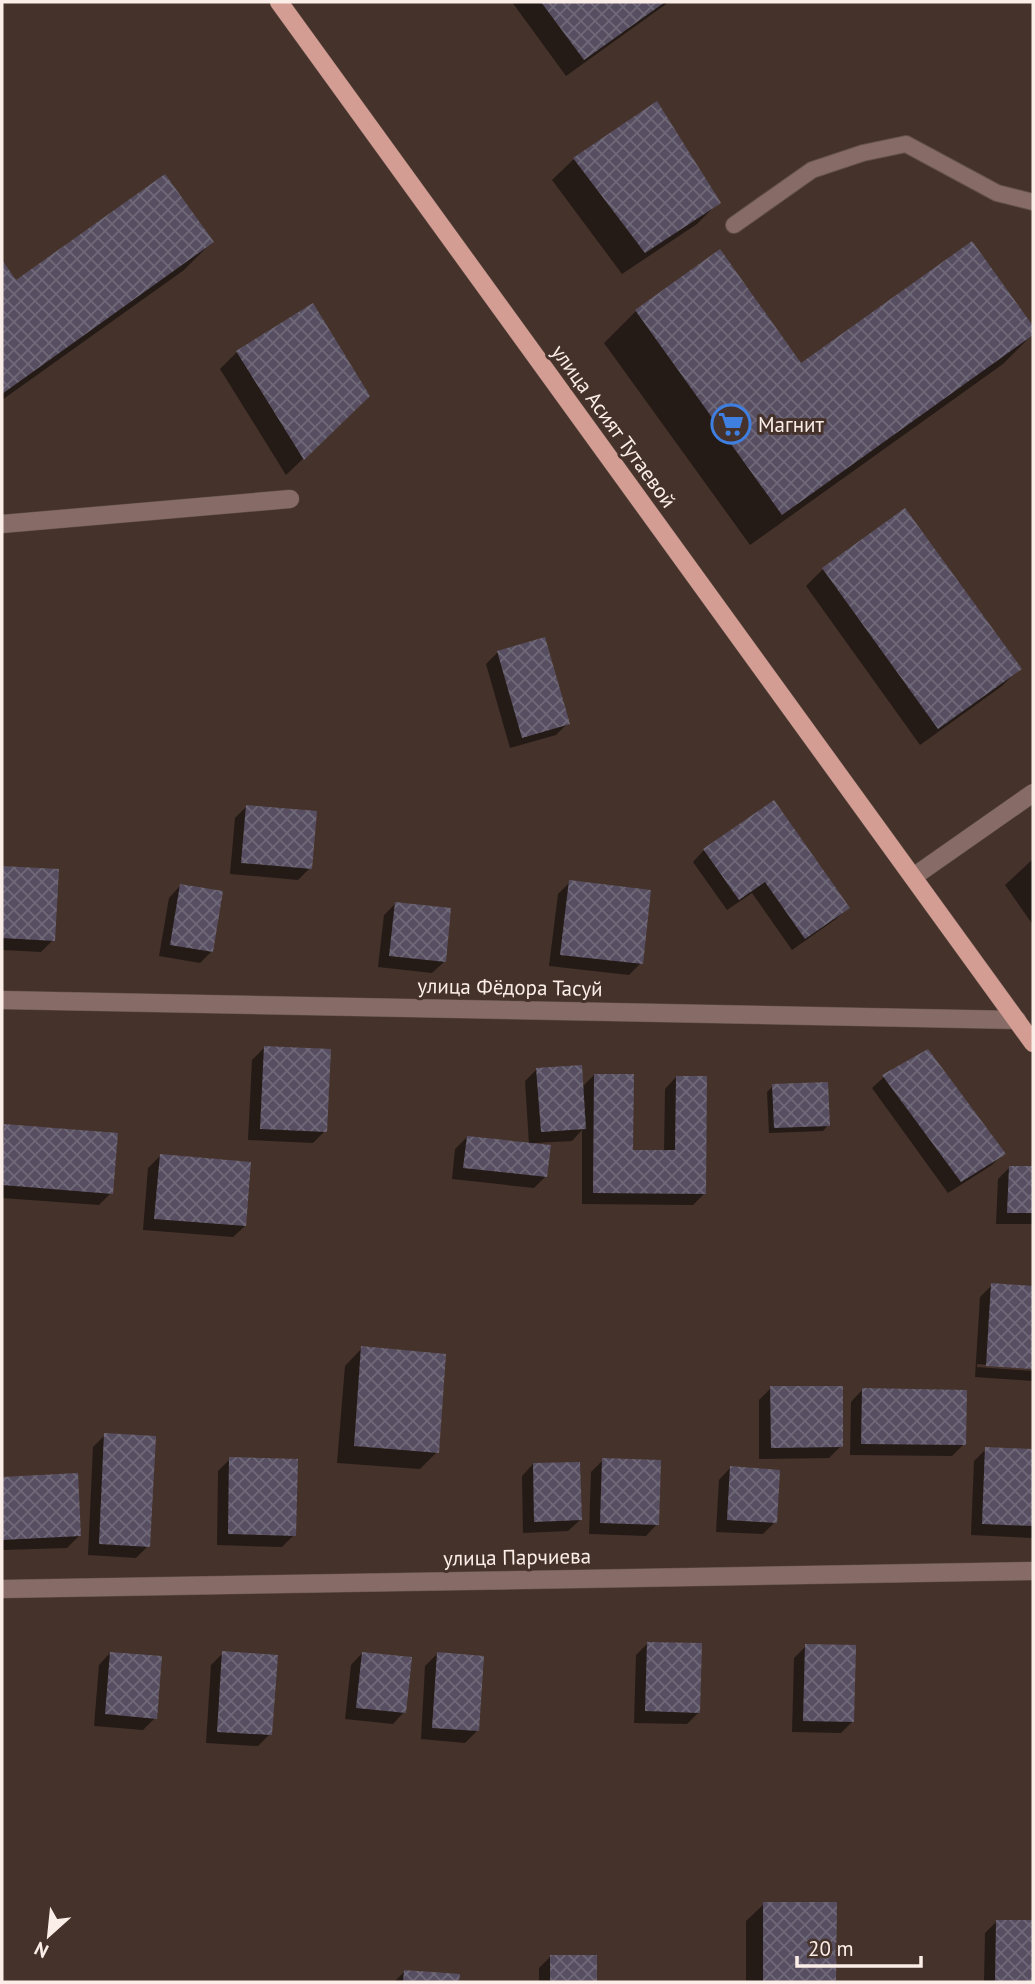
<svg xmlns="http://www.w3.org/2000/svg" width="1035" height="1984" viewBox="0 0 1035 1984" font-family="'PT Sans',sans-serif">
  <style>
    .shadow { fill: #0007 }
    .building { fill: url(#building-cross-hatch) }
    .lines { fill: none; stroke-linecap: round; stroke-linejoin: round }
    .service-casing { stroke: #625049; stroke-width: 18 }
    .minor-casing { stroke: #625049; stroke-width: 19 }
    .tertiary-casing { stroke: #625049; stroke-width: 19 }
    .primary-casing { stroke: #625049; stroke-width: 19 }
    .service { stroke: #866b66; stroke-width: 16 }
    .minor { stroke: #866b66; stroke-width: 18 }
    .tertiary { stroke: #866b66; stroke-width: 18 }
    .primary { stroke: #d49d93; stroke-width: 18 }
    .labels { text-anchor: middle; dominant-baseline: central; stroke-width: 6; stroke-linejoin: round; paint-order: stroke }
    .poi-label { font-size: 21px; fill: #fbeee9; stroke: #45322a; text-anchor: start }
    .street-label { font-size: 21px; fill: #fbeee9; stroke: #45322a }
  </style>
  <defs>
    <pattern id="building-cross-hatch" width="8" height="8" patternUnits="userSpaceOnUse" patternTransform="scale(1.75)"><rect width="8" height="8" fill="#574f61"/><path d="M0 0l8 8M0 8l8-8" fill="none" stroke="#706978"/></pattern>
  </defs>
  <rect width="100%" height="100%" fill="#45322a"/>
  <g class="shadow">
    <path d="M512,2H669L566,76Z"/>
    <path d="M574,159L719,202L697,224L622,274L552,180Z"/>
    <path d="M212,242L184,270L2,400V263L15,282Z"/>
    <path d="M972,243L1033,329V334L1003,364L750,545L604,343L636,311L801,366Z"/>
    <path d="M237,352L351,413L286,475L220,369Z"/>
    <path d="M823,569L1019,669L1002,686L920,745L806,586Z"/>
    <path d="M498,652L568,723L556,735L510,748L486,664Z"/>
    <path d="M247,806L310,868L298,880L230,874L235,818Z"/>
    <path d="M704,850L848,908L836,919L792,950L752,893L727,910L693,862Z"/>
    <path d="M1033,859V925L1005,885Z"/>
    <path d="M2,868L57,870L53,940L41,952L2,950Z"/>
    <path d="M570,882L641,963L629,975L549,966L558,894Z"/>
    <path d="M180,886L212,951L200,963L159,956L169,898Z"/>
    <path d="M396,903L444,962L432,973L378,967L384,915Z"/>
    <path d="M264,1048L325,1131L313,1143L248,1140L252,1060Z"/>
    <path d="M537,1069L581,1088L594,1075L632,1152H664L665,1089L676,1077L705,1193L693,1205L582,1204V1130L572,1141L535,1143L546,1176L534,1188L452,1179L455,1149L467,1137L529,1144L525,1081Z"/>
    <path d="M884,1077L1004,1153L992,1165L948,1193L872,1088Z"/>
    <path d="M773,1086L828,1125L823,1131L769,1133L767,1092Z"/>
    <path d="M5,1126L111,1193L99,1205L2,1198V1129Z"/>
    <path d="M160,1156L245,1226L233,1237L143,1230L148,1168Z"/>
    <path d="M1010,1167L1033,1168V1224H996L998,1179Z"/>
    <path d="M992,1285L1033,1287V1368L977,1364V1367L1033,1371V1381L975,1377L980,1297Z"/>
    <path d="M362,1348L437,1452L420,1469L337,1463L345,1366Z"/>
    <path d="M771,1388L841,1446L829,1458L759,1459V1400Z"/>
    <path d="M862,1390L964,1444L952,1456L850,1455L851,1402Z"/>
    <path d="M105,1435L148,1546L136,1558L88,1555L93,1447Z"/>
    <path d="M986,1449L1033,1450V1538L971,1535L974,1461Z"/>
    <path d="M230,1459L294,1535L282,1547L217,1545L218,1471Z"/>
    <path d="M603,1460L657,1524L646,1536L589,1534L591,1472Z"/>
    <path d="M533,1464L580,1520L568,1531L523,1533L522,1476Z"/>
    <path d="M730,1468L775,1522L763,1534L716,1532L719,1480Z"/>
    <path d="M76,1475L79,1536L67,1548L2,1550V1478Z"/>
    <path d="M648,1643L699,1712L687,1724L634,1723L636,1655Z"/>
    <path d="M806,1646L853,1721L841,1733L792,1732L794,1658Z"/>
    <path d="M110,1653L155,1718L143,1730L94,1726L99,1665Z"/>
    <path d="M223,1653L270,1734L258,1746L206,1743L211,1665Z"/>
    <path d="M362,1653L404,1712L393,1724L345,1719L351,1665Z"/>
    <path d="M437,1654L477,1731L465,1743L421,1739L425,1666Z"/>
    <path d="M764,1904H835L834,1982H746V1921Z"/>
    <path d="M997,1921L1033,1922V1982H984L985,1933Z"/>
    <path d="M551,1956L596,1957L595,1982H539V1968Z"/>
    <path d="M404,1972L458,1976L457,1982H394Z"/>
  </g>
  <g class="building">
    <path d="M541,2H665L584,60Z"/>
    <path d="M657,101L721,203L645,253L573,158Z"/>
    <path d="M165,174L214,242L2,394V260L16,280Z"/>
    <path d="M972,241L1033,326V335L782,515L635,310L720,249L801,363Z"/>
    <path d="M313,303L370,396L304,460L236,351Z"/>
    <path d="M905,508L1022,669L938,729L822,568Z"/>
    <path d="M545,637L570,724L522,738L497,651Z"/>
    <path d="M774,800L850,908L805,939L765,882L739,900L703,849Z"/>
    <path d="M246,805L317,811L312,869L241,863Z"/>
    <path d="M2,866L59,869L55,941L2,938Z"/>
    <path d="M569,880L651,890L643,964L560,955Z"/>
    <path d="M180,884L223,891L213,952L170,945Z"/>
    <path d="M395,902L451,908L446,962L389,956Z"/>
    <path d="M264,1046L331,1049L327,1132L260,1129Z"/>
    <path d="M928,1049L1006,1154L961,1182L882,1075Z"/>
    <path d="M582,1065L586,1129L541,1132L536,1068Z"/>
    <path d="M594,1074H634L633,1150H675L676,1076H707L706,1194L593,1193Z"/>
    <path d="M828,1082L830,1126L774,1128L772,1084Z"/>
    <path d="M4,1124L118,1133L113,1194L2,1185Z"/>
    <path d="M467,1136L551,1145L547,1177L463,1168Z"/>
    <path d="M160,1154L251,1162L246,1226L154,1219Z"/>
    <path d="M1009,1166H1033V1213H1007Z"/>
    <path d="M991,1283L1033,1286V1369L986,1366Z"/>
    <path d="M361,1346L446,1354L439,1453L354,1446Z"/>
    <path d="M770,1386H843V1447L771,1448Z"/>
    <path d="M862,1388L967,1390L966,1445L861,1444Z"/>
    <path d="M104,1433L156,1436L150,1547L99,1544Z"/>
    <path d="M985,1447L1033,1449V1526L982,1524Z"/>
    <path d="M229,1457L298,1459L296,1536L228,1534Z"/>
    <path d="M602,1458L661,1460L659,1525L600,1523Z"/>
    <path d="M580,1462L582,1520L534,1522L533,1463Z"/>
    <path d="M730,1466L780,1470L777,1523L727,1520Z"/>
    <path d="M78,1473L81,1536L2,1540V1477Z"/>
    <path d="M647,1642L702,1643L700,1713L645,1711Z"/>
    <path d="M805,1644L856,1645L854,1722L803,1721Z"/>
    <path d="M222,1651L278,1655L272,1735L217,1732Z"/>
    <path d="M110,1652L162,1656L157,1719L105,1714Z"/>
    <path d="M362,1652L412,1657L406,1713L356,1708Z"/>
    <path d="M437,1652L484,1656L479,1731L432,1728Z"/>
    <path d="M763,1902H837L836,1982H763Z"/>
    <path d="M996,1920H1033V1982H995Z"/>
    <rect x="550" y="1955" width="47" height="27"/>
    <path d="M404,1970L460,1974L459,1982H403Z"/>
  </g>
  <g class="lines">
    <g class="service-casing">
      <path id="service" d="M734,225L812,170L863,153L906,144L997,193L1033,202"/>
    </g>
    <g class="minor-casing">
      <g id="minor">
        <path d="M2,524L290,499"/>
        <path d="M2,1000L1017,1020"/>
        <path d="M2,1589L1033,1571"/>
      </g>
    </g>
    <g class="tertiary-casing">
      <path id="tertiary" d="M913,877L1033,793"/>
    </g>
    <g class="primary-casing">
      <path id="primary" d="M279,2L1033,1043"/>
    </g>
    <use href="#service" class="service"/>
    <use href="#minor" class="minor"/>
    <use href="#tertiary" class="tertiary"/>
    <use href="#primary" class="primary"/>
  </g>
  <defs>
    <g id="supermarket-ring" transform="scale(2.0125)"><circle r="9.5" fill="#45322a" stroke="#3f7fe0" stroke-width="1.5"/><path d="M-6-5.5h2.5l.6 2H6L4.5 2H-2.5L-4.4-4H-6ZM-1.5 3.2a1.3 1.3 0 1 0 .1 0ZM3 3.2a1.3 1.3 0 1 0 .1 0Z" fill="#3f7fe0"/></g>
  </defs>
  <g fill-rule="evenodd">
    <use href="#supermarket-ring" x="731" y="424"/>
  </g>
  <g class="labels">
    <g class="poi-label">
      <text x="758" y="424">Магнит</text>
    </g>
    <g class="street-label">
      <text transform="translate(614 426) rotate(54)">улица Асият Тутаевой</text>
      <text transform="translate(510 987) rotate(1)">улица Фёдора Тасуй</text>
      <text transform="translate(517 1557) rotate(-1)">улица Парчиева</text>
    </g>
  </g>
  <rect width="1035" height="1984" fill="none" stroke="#fbeee9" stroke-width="7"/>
  <g transform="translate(49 1935) rotate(207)" stroke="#45322a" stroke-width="5" paint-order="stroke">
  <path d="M0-5L12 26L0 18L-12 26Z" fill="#fbeee9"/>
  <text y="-10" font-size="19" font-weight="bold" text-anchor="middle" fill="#fbeee9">N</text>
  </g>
  <path d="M797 1956v10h124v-10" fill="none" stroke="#fbeee9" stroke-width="3.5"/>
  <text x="808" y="1956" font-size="21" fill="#fbeee9" stroke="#45322a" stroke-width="5" paint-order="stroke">20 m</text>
</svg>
